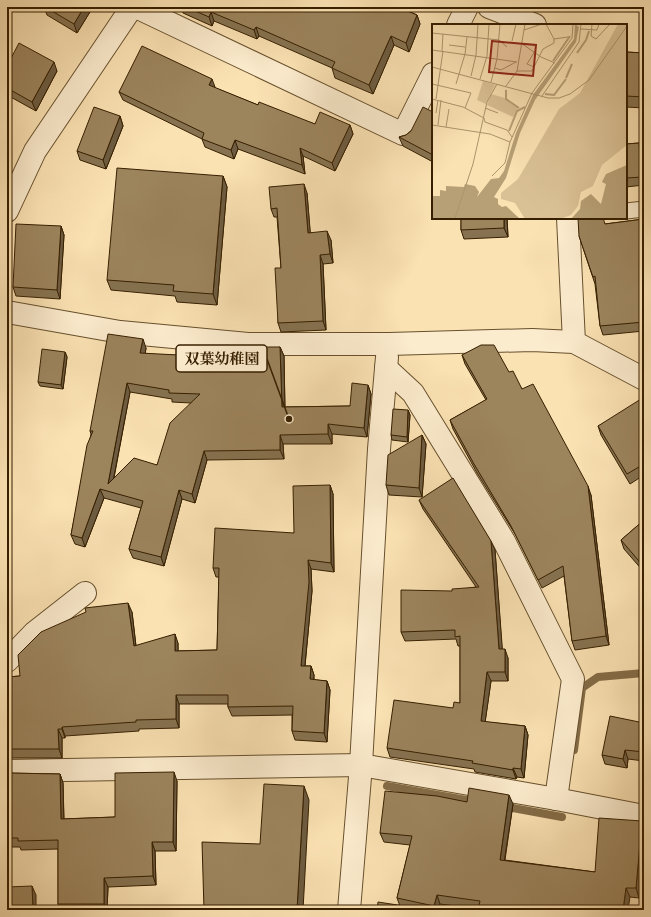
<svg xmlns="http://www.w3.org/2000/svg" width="651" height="917" viewBox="0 0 651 917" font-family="'Old Standard TT','Noto Serif JP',serif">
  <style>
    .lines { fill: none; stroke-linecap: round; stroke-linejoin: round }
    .stream { stroke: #846c47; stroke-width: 8 }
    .service-casing { stroke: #67502d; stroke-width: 17 }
    .minor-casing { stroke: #67502d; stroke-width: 24 }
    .tertiary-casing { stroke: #67502d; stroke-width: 24 }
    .service { stroke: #fcecce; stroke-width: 15 }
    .minor { stroke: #fcecce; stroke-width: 22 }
    .tertiary { stroke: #fcecce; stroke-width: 22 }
    .wall { fill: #867250; stroke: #361f00; fill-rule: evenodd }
    .shaded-wall { fill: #6d5c41; stroke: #361f00 }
    .building { fill: #9c845d; stroke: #361f00; fill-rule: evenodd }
    .inset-river { fill: none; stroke: #b8a076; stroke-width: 2 }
    .inset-road { fill: none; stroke: #ac946b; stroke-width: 1 }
    .view { fill: #8f2418; fill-opacity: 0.15; stroke: #8f2418; stroke-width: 2 }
    .inset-edge { fill: none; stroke: #361f00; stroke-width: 2 }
    .leader { fill: none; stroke: #361f00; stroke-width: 1.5 }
    .callout-dot { fill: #361f00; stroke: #fcecce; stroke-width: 1.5 }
    .callout { fill: #fcecce; stroke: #361f00; stroke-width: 1.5 }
    .callout-label { font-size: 15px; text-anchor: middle; font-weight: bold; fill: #361f00 }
  </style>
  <rect width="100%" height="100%" fill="#fbe2b3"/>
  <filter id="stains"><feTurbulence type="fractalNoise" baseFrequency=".005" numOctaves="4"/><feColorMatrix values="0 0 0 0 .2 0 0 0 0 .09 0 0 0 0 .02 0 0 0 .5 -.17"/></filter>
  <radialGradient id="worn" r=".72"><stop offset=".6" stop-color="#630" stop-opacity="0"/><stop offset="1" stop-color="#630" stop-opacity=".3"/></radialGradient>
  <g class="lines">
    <g class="stream">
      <path d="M574,750L582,688L598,677L644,673"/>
      <path d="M387,786L477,802"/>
      <path d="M502,806L562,817"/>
    </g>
    <g class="service-casing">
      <path id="service" d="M626,211L644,209"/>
    </g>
    <g class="minor-casing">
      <g id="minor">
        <path d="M136,7L403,134L433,74"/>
        <path d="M489,7L535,25"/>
        <path d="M458,25L467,7"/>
        <path d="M7,211L35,151L132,7"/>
        <path d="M568,218L574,342"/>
        <path d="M7,312L120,332L248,344H389L532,340L574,342L644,379"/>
        <path d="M386,368L413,393L504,541L573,679L556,799"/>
        <path d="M7,661L34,633L85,593"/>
        <path d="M361,765L379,449L387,357"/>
        <path d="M7,771L361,765L556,799L644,816"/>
      </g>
    </g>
    <g class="tertiary-casing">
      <path id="tertiary" d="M349,910L361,765"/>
    </g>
    <use href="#service" class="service"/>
    <use href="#minor" class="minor"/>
    <use href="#tertiary" class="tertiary"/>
  </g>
  <g class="wall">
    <path d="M44,7H93L77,33L47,15Z"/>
    <path d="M181,7H405L404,9L417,15L420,24L409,52L394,45L373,94L335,78L332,68L259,36L257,39L214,21L212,26L183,13Z"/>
    <path d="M626,52L644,53V108L626,107Z"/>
    <path d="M7,66L57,71L36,111L7,95Z"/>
    <path d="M215,87V88L258,105L315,124L350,125L353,134L335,171L303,156L305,174L238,149L234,159L205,147L202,139L123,100L119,92Z"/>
    <path d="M433,112V162L403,146L399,137L406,135Z"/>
    <path d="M120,116L123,126L106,169L80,160L77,151Z"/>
    <path d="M639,143L643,152L644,185L626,187V144Z"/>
    <path d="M223,176L227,187L217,305L177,302L175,296L111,290L107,280Z"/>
    <path d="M307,193L310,232L331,240L333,263L323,264L326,330L281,332L278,323L281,268L277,217H274L271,209Z"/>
    <path d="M461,218H507L508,237L464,239L461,230Z"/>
    <path d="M644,219V331L603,335L600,326L595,284L579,236L605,224Z"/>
    <path d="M61,226L64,235L60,299L16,296L13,287Z"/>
    <path d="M280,347L284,356L285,407L350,406L368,385L371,394L367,437L332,434V444H283L284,459L207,460L195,503L182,499L164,566L133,558L129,549L141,508L104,498L85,547L75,544L71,535L91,434L90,431L146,348L145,354L236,358ZM130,392L172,399V402L191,403L157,465L114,478Z"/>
    <path d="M65,352L67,357L63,389L40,386L38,382Z"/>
    <path d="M462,355L509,372L522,389L591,495L609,645L575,650L572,641L564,576L542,588L515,534L477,473L453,429L450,420L486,400L465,364Z"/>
    <path d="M644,405V475L630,484L601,435L598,426Z"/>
    <path d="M408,410L410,415L408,442L392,440L391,435Z"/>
    <path d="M422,435L426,444L422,497L389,495L386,485Z"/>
    <path d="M330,485L333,494L334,572L311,569L312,591L305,666H311L314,675V680L327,681L330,690L327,742L295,740L292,731V715L232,716L228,707V704H179V728L139,729V731L65,736V738H62V758H7V677L20,676L132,612L136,646L178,643V651L217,650L219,577H216L213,568L294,533Z"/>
    <path d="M419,500L495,550L502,649L508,658V681H491L485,722L525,726L528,735L524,778L517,777L516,779L475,772L474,769L390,757L387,748L453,708L460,703V646H458L456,639L405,641L401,632L452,591L476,587L423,509Z"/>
    <path d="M644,520V572L624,549L621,540Z"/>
    <path d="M644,723V761L628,759L627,768L605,764L602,755Z"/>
    <path d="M7,773L60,774L63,783L64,819L115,817L177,781L176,851H155L156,885L108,887L107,910H60L58,904V849L21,850L20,847H7Z"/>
    <path d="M467,802L513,804L505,860L595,872L642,821L644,827V842L639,898L630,897L478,909L440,904L439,910H413L404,908L400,906L397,898L410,845L384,842L380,833Z"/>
  </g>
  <g class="shaded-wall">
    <path d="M84,7H93L77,33L74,24Z"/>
    <path d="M398,7H405L402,16Z"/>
    <path d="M211,12L214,21L212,26L209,17Z"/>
    <path d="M417,15L420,24L409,52L406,43Z"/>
    <path d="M256,27L259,36L257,39L254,30Z"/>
    <path d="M391,36L394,45L373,94L369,85Z"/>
    <path d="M54,62L57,71L36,111L32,102Z"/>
    <path d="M212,79L215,87L212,94L209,85Z"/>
    <path d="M120,116L123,126L106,169L103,160Z"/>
    <path d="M350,125L353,134L335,171L332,163Z"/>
    <path d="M235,140L238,149L234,159L231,150Z"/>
    <path d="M639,143L643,152L644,183L642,177Z"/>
    <path d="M300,148L303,156L305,174L302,165Z"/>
    <path d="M223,176L227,187L217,305L213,294Z"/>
    <path d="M304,184L307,193L311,241L308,233Z"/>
    <path d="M504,218H507L508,237L504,228Z"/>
    <path d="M61,226L64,235L60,299L57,290Z"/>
    <path d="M327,231L331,240L333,263L330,254Z"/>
    <path d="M320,255L323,264L326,330L323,321Z"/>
    <path d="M143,339L146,348L144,362L140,353Z"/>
    <path d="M280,347L284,356L285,416L282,407Z"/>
    <path d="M65,352L67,357L63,389L61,385Z"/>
    <path d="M127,383L130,392L111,492L108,484Z"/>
    <path d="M368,385L371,394L367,437L364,428Z"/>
    <path d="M408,410L410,415L408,442L407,437Z"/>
    <path d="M328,424L332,434V444L328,434Z"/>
    <path d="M280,435L283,444L284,459L280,450Z"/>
    <path d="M422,435L426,444L422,497L419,488Z"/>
    <path d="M204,451L207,460L195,503L192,494Z"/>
    <path d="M330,485L333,494L334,572L331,563Z"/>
    <path d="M588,486L591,495L609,645L606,636Z"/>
    <path d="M100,489L104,498L85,547L82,538Z"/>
    <path d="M179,490L182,499L164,566L161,557Z"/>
    <path d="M491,541L495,550L503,658L499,649Z"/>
    <path d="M308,560L311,569L312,591L304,675L301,666Z"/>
    <path d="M128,603L132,612L137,655L134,646Z"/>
    <path d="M175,634L178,643V660L175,651Z"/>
    <path d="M505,649L508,658V681L505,672Z"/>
    <path d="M311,666L314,675L313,688L310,679Z"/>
    <path d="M487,672L491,681L484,730L481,721Z"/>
    <path d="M327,681L330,690L327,742L324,733Z"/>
    <path d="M176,695L179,704V728L176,719Z"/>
    <path d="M525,726L528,735L524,778L521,769Z"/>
    <path d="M62,727L65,736V738L62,729Z"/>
    <path d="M58,729L62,738V758L59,749Z"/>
    <path d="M625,750L628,759L627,768L623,759Z"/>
    <path d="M513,768L517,777L516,779L513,770Z"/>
    <path d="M174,772L177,781L176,851L173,842Z"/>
    <path d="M60,774L63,783L64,828L61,819Z"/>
    <path d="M304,786L309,800L303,910H297Z"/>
    <path d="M509,795L513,804L503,869L500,860Z"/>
    <path d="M642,821L644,827V842L639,898L636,888Z"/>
    <path d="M152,842L155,851L156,885L153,876Z"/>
    <path d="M104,878L108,887L107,910H106L104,904Z"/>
    <path d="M32,886L36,895V910H33Z"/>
    <path d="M626,888L630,897L628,910H623Z"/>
    <path d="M437,895L440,904L439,910H435L434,906Z"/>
  </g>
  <g class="building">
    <path d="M45,7H84L74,24Z"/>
    <path d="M186,7H398L417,15L406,43L391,36L369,85L332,68L335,62L256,27L254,30L211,12L209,17Z"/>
    <path d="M19,43L54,62L32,102L7,88V66Z"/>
    <path d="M142,46L212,79L209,85L258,105L259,102L315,124L320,112L350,125L332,163L300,148L302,165L235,140L231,150L202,139L204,133L119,92Z"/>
    <path d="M626,52L644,53V97L626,96Z"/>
    <path d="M94,107L120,116L103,160L77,151Z"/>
    <path d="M423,107L433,112V155L399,137L406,135L411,131Z"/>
    <path d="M639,143L642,177L626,178V144Z"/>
    <path d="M117,168L223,176L213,294L173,291L174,285L107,280Z"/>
    <path d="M304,184L308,233L327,231L330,254L320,255L323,321L278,323L275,268H281L277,208L271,209L269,187Z"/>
    <path d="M461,218H504V228L461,230Z"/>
    <path d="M578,218H603L605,224L644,219V322L600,326L595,276L593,277L579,236Z"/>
    <path d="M16,224L61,226L57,290L13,287Z"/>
    <path d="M108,334L143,339L140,353L236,358V347H280L282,407L350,406L352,383L368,385L364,428L328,424V434L280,435V450L204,451L192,494L179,490L161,557L129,549L143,501L100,489L82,538L71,535L87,445L93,431H90ZM127,383L169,390V393L200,394L170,423L157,465L134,458L108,484Z"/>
    <path d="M481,345H494L509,372L513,371L522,389L533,384L588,486L606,636L572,641L563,566L538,580L511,526L474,464L450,420L487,399L462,355Z"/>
    <path d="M42,349L65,352L61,385L38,382Z"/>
    <path d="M641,399L644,405V464L627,474L598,426Z"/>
    <path d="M393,409L408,410L407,437L391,435Z"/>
    <path d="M422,435L419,488L386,485L388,455Z"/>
    <path d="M453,478L491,541L499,649H505V672H487L481,721L525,726L521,769L513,768V770L472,763L473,761L387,748L394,700L453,708L454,702L460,703V636L455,637V630L401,632V590L452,591V589L479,587L419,500Z"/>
    <path d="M330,485L331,563L308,560L309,582L301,666H311L310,679L327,681L324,733L292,731L293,706L228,707V695H176V719L136,720V722L62,727V729H58L59,749H7V677L20,676L18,655L41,632L86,612L85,608L128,603L134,646L175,634V651L217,650L219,568H213L215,528L294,533L293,486Z"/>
    <path d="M644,520V567L621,540Z"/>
    <path d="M610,716L644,723V752L625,750L623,759L602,755Z"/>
    <path d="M174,772L173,842H152L153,876L104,878V904H58V840L18,841V838H7V773L60,774L61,819L115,817V773Z"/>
    <path d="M264,784L304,786L297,910H204L202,842L260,844Z"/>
    <path d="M469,788L509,795L500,860L595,872L599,818L642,821L636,888H626L623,910H478L480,901L437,895L434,906L397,898L412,836L380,833L385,791L437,796L467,802Z"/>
    <path d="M32,886L33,910H7V887Z"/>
    <path d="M378,902L404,906L403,910H377Z"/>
  </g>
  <g transform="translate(432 24)">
    <rect width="195" height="195" fill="#fbe2b3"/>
    <path d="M186,0H195V121L170,141L161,162L149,168L146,182L139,191L128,195H93L83,179L69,175V169L86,155L127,85L148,69ZM51,57L63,61L54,80L45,76ZM59,70L73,74L86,84L81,93L55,81Z" fill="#dac195"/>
    <path d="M143,0L147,3L144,18L103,76L88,109L74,154L62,173L66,175V180L70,183L74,182L88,195H0V159L1,172H8V166L14,167V162L32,163L33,160L43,162L47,168L45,173L59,155L67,154L72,147L84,109L101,71L142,15ZM195,141V195H139L148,185L149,177L159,170L169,180L174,160L170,158L174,150Z" fill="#b8a076"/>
    <path class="inset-river" d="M145,29L154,16L157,7M121,37L138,12M134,54L140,40M74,66V75L87,84M113,70L122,71L134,55M77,107L85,87L93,83"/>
    <path class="inset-road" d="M114,0L122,15M160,0L159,12L164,15L178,0M149,5L165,6L167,0M92,6L110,0M0,9L67,16L75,23M122,15L136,13M80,17L84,0M89,19L109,33L123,39M17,21L33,23M0,26L85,38M10,27L11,10M0,43L116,74H127L138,70L157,56L195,2M102,43L95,40L103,27M63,44L69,46L84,38M85,47H100L111,25L122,19V15M39,52L44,31L46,0M48,55L55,32L57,0M59,58L65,35L68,0M0,60L39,69L33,84M24,60L33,30L35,13M74,62L85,47L93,0M110,72L147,18L149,0M0,75L31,83L52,94L53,98L75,106L80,113M4,75L11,27M53,84L66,89M4,89L6,76M0,101L58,110L78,118L100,69L140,14L141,0M6,101L9,76M14,103L17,85M60,152L73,139L78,118M23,194L41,140L55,78L65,60"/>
    <path class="view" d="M60,17L104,21L101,52L57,48Z"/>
    <rect width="195" height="195" class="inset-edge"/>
  </g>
  <path class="leader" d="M289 419L267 359"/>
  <circle class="callout-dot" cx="289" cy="419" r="4"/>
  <rect class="callout" x="176" y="345" width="91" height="27" rx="4"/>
  <g class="callout-label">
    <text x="222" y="364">双葉幼稚園</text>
  </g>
  <rect width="651" height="917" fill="none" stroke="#fbe2b3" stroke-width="24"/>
  <rect x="8" y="8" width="635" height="901" fill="none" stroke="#361f00" stroke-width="2"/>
  <rect x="12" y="12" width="627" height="893" fill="none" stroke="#361f00"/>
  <rect width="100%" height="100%" filter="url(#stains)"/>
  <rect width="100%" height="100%" fill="url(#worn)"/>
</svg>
